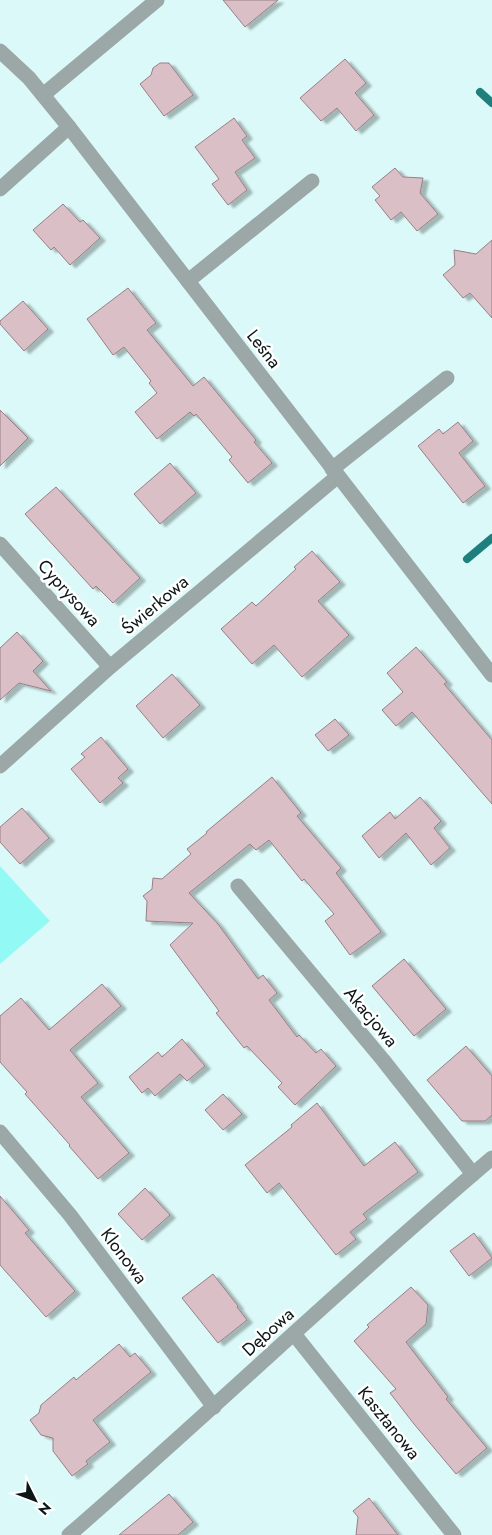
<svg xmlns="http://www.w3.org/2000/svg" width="492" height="1535" viewBox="0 0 492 1535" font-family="Jost,sans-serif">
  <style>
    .green { fill: #93f9f5 }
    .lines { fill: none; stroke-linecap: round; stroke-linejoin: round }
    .stream { stroke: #1f7f7d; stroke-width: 8 }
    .building { fill: #dabfc6; stroke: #987f85; filter: url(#shadow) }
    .minor { stroke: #9ba8a7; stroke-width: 15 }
    .labels { text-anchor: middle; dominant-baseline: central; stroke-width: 5; stroke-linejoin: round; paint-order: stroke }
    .street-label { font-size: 18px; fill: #0b1616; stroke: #fff }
  </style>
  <defs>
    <filter id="shadow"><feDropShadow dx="5.5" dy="3" stdDeviation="1" flood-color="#0004"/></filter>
  </defs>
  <rect width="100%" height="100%" fill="#dbf9f8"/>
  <path class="green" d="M0,866L50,921L0,964Z"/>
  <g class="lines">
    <g class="stream">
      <path d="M480,92L492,103"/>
      <path d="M467,559L492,538"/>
    </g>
  </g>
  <g class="building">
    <path d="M223,0H278L245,27Z"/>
    <path d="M345,59L366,83L355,93L374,115L356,131L337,108L321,121L300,98Z"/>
    <path d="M160,63H169L193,95L164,116L140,84L151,75L153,68Z"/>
    <path d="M234,118L247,136L242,140L255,158L235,172L247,190L228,205L212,184L219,179L195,147Z"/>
    <path d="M395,168L403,177L423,178L420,193L438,214L417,231L401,212L391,220L375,200L380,196L372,187Z"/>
    <path d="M63,204L80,222L83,220L100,238L70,265L54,247L51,250L33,230Z"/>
    <path d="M492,240V318L470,293L463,298L443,275L455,265L454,250L476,254Z"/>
    <path d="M128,288L156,323L147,330L193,386L204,377L256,440L254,442L272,463L248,483L229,460L232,457L196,414L194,416L190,412L157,439L135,412L157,393L149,383L151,381L124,347L113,355L87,319Z"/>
    <path d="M23,301L48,329L24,351L0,324V321Z"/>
    <path d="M0,410L28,438L0,466Z"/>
    <path d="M458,422L473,441L459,453L485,486L463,503L418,446L439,429L443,434Z"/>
    <path d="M170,463L196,493L160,524L134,494Z"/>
    <path d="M56,487L140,578L113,603L96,586L93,589L25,514Z"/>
    <path d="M312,551L340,582L318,601L349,635L302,677L274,645L252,664L221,629L252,602L256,606L296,569L294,567Z"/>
    <path d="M17,632L43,661L33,671L51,691L19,683L0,700V648Z"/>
    <path d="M416,647L447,682L444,684L492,740V804L412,712L396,726L382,710L403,692L387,673Z"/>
    <path d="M172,674L200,705L163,738L136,706Z"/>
    <path d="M335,719L349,735L328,751L315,735Z"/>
    <path d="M101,737L128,769L118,778L123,783L100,803L71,769L85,757L81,754Z"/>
    <path d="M272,777L301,813L297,816L341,868L336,873L381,932L350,955L325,921L334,914L304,879L302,881L269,840L256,850L250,844L189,893L218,924L258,979L263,975L277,993L269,1000L297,1037L299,1035L316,1053L321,1049L336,1066L295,1105L278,1087L282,1083L247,1046L244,1048L216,1013L219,1011L170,945L193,923L146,921L147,901L143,896L152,889L153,878L162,879L191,854L187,849L207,833L206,832Z"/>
    <path d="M420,797L441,821L434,828L450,848L431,865L406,833L379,858L362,836L390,812L395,819Z"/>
    <path d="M22,808L49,838L20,864L0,842V827Z"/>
    <path d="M404,959L446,1009L414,1036L372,986Z"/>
    <path d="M102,984L121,1006L70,1050L98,1083L81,1097L129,1153L98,1179L69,1146L70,1145L25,1094L27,1092L0,1062V1016L21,998L49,1030Z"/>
    <path d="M182,1039L205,1066L187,1081L180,1074L155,1096L148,1088L142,1093L129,1077L158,1052L162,1057Z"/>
    <path d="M466,1046L492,1076V1115L485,1121H462L427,1080Z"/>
    <path d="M223,1094L242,1114L223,1130L205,1110Z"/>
    <path d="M317,1103L364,1166L395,1142L418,1172L363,1214L367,1219L350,1232L356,1239L336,1255L279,1183L267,1193L245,1165L292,1127L291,1125Z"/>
    <path d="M145,1188L170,1215L142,1240L118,1214Z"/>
    <path d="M0,1196L29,1230L25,1233L75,1291L46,1317L0,1265Z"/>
    <path d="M474,1233L492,1258L469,1276L450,1251Z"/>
    <path d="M213,1274L238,1306L237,1307L247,1320L218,1343L182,1298Z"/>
    <path d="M411,1287L428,1305L426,1324L406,1342L448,1397L446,1399L487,1448L456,1474L414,1424L390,1393L396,1389L354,1341L369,1327L367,1325Z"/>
    <path d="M119,1344L130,1357L135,1353L151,1372L93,1420L110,1442L86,1461L88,1464L72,1476L53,1451V1438L41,1435L30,1420L39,1413L41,1405L74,1377L76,1380Z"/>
    <path d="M169,1494L193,1522L178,1535H119Z"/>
    <path d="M369,1498L398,1535H356L358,1517L353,1511Z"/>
  </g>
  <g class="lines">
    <g class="minor">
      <path d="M0,51L29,78L69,127L492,675"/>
      <path d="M43,95L157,0"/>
      <path d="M0,189L69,127"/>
      <path d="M188,281L312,181"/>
      <path d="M332,469L447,378"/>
      <path d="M0,544L110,667"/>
      <path d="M0,766L110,667L338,476"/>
      <path d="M238,886L383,1060L473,1174"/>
      <path d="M0,1132L70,1215L214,1407"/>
      <path d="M294,1334L454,1535"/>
      <path d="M69,1535C212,1411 348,1280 492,1158"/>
    </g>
  </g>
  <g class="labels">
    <g class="street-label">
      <text transform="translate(264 349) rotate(52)">Leśna</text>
      <text transform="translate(69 593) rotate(48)">Cyprysowa</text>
      <text transform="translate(155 605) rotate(-40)">Świerkowa</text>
      <text transform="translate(371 1017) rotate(50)">Akacjowa</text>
      <text transform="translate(124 1256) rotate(53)">Klonowa</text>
      <text transform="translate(268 1332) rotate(-42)">Dębowa</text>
      <text transform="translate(389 1423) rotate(51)">Kasztanowa</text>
    </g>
  </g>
  <g transform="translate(35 1500) rotate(132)" stroke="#ffffff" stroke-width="4" paint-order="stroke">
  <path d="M0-4L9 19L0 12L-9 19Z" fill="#0b1616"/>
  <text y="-8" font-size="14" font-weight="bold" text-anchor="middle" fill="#0b1616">N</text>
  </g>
</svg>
